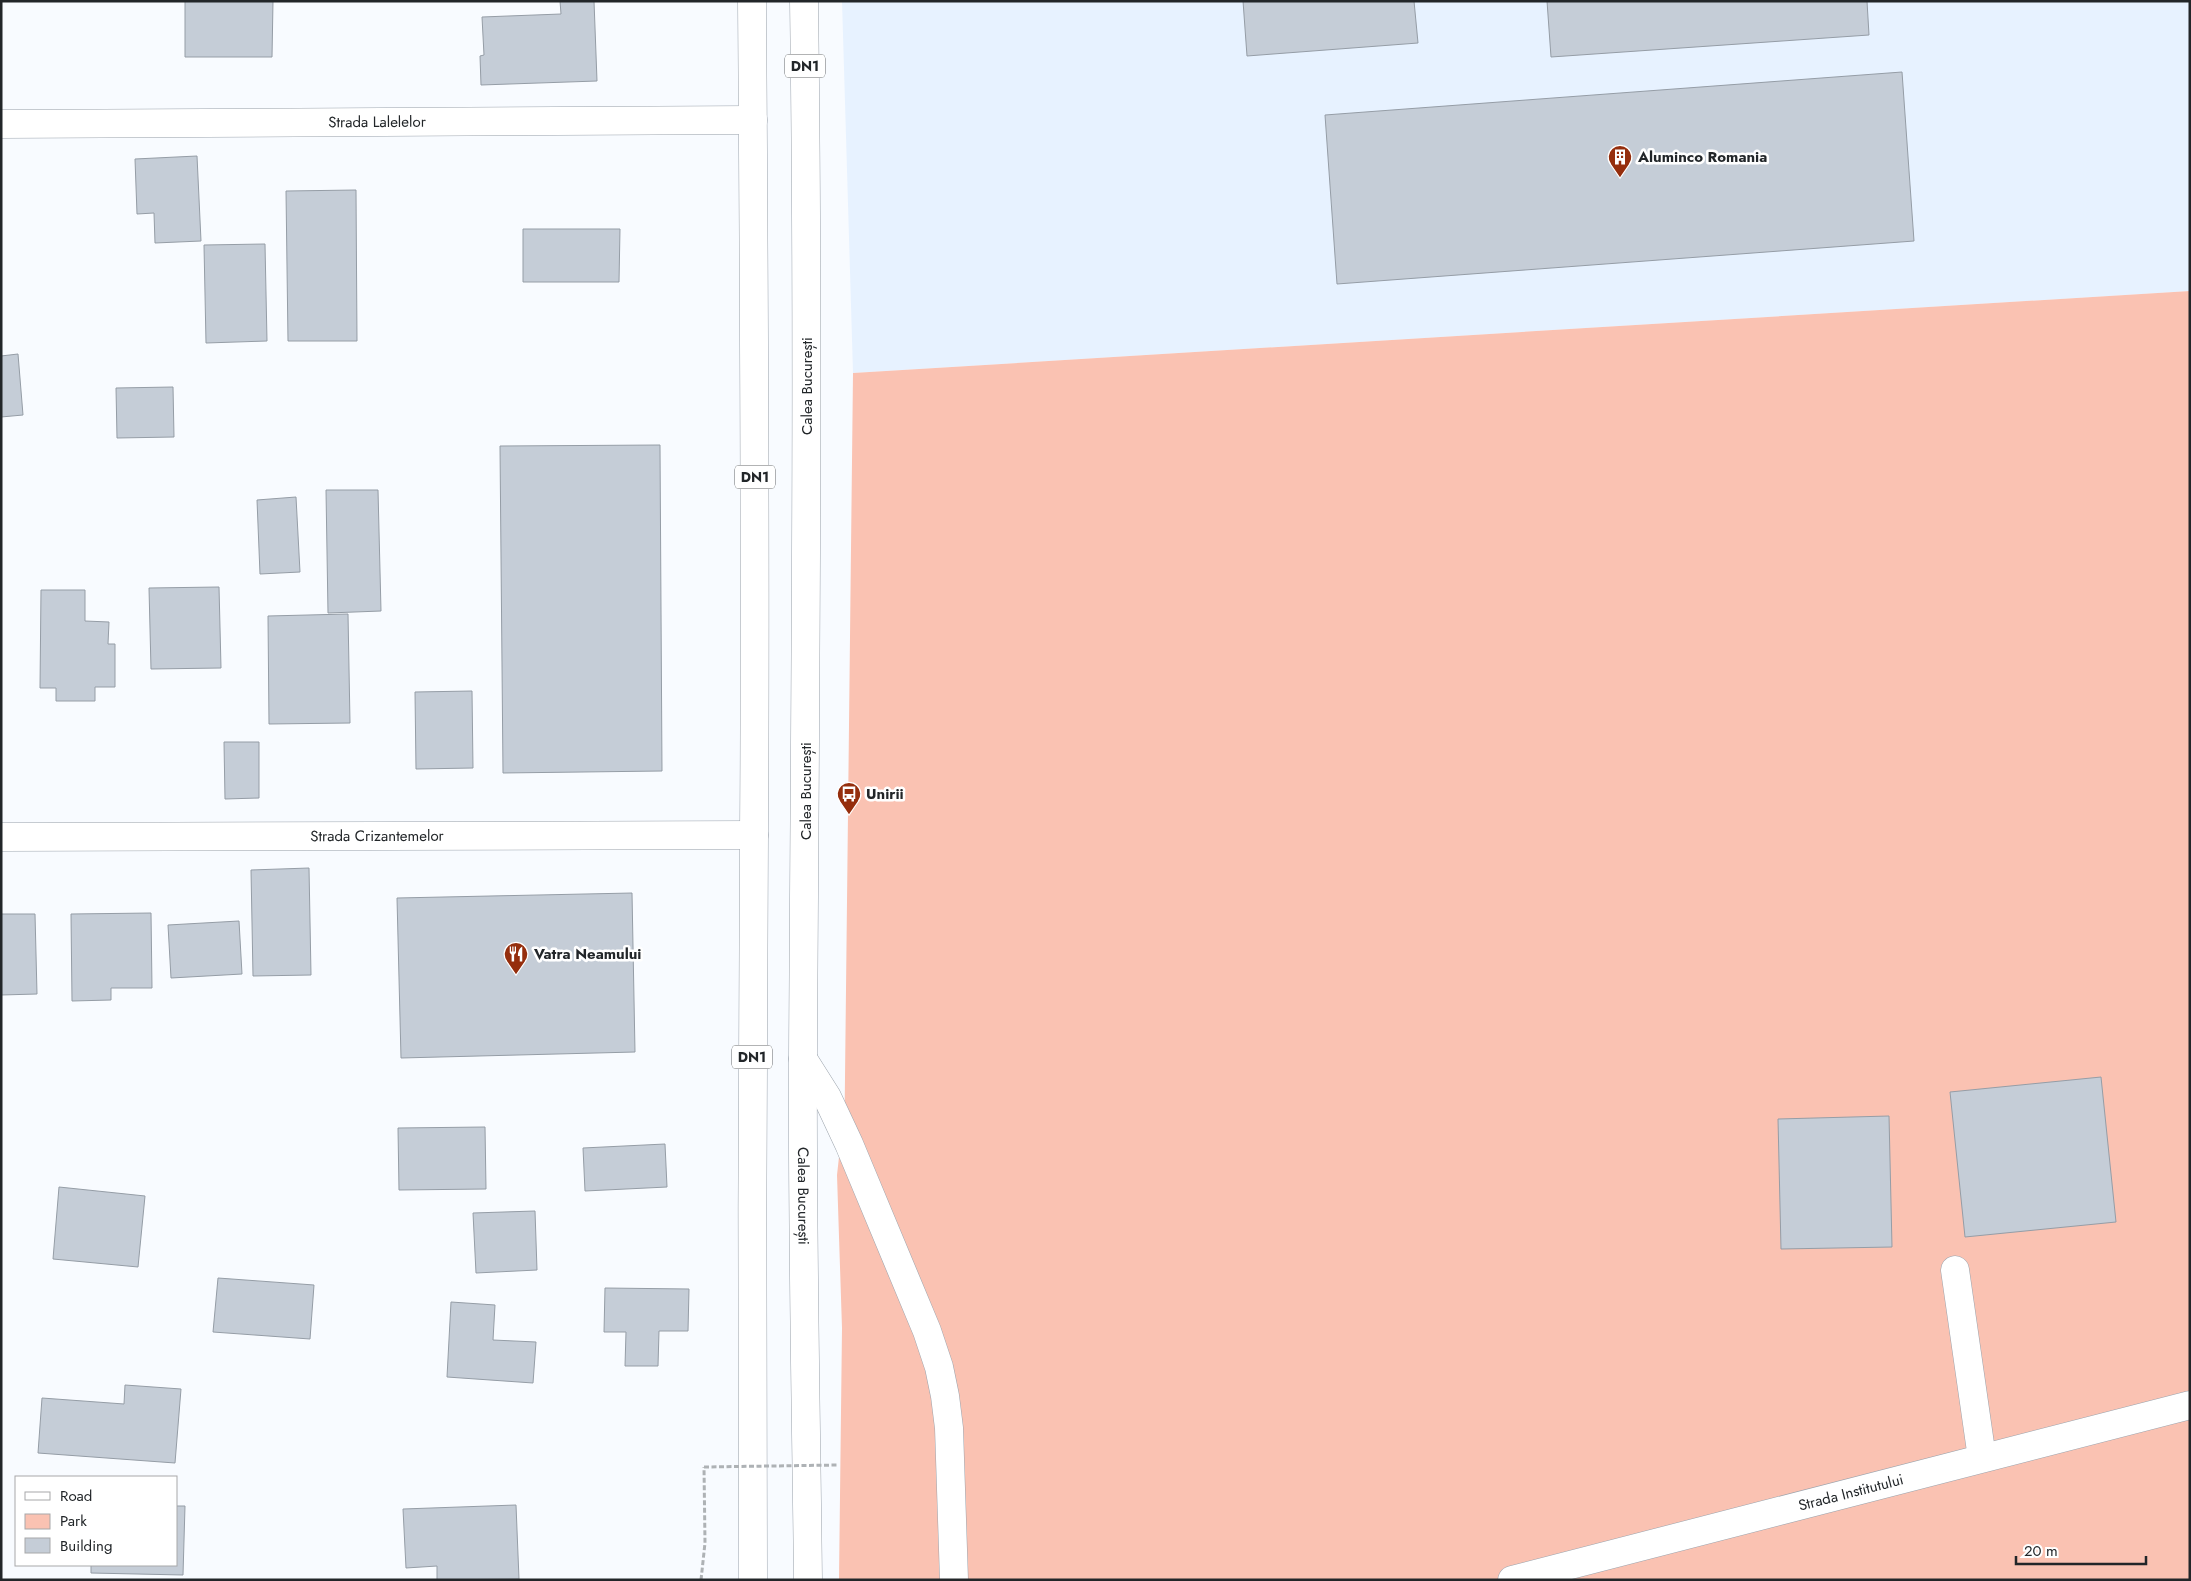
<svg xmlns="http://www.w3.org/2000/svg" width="2191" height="1581" viewBox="0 0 2191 1581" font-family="Jost,sans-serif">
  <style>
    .built { fill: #e7f2ff }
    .green { fill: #fac2b2 }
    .building { fill: #c5cdd7; stroke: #959da6 }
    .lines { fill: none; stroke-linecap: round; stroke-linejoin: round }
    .minor-casing { stroke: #9ba3ac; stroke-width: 29 }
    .highway-casing { stroke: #9ba3ac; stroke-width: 29 }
    .path { stroke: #aeb2b5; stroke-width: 3; stroke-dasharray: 5 2.5; stroke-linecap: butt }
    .minor { stroke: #fff; stroke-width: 28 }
    .highway { stroke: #fff; stroke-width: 28 }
    .path-bridge { stroke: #aeb2b5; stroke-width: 3; stroke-dasharray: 5 2.5; stroke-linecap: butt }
    .labels { text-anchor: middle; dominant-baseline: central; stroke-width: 5; stroke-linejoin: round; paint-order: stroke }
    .shield { fill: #fff; stroke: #646769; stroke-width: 1 }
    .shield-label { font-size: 14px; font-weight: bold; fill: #222629 }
    .street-label { font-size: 15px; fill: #222629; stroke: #fff }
    .poi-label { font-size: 15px; font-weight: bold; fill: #222629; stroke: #fff; text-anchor: start }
  </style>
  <rect width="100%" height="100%" fill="#f8fbff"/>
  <path class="built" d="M842,1H2190V291L853,373Z"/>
  <path class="green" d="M2190,291V1580H839L842,1328L837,1175L839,1157L844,1166L853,373Z"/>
  <g class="building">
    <path d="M185,1H273L272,57H185Z"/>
    <path d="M560,1H594L597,81L481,85L480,56L484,55L482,17L561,14Z"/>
    <path d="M1243,1H1414L1418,43L1247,56Z"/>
    <path d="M1547,1H1867L1869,35L1551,57Z"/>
    <path d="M1902,72L1914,241L1337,284L1325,115Z"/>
    <path d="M197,156L201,241L155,243L154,213L137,214L135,159Z"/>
    <path d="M356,190L357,341H288L286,191Z"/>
    <path d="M523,229H620L619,282H523Z"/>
    <path d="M265,244L267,341L206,343L204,245Z"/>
    <path d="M18,354L23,415L1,417V356Z"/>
    <path d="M173,387L174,437L117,438L116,388Z"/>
    <path d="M660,445L662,771L503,773L500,446Z"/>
    <path d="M326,490H378L381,611L328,613Z"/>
    <path d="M296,497L300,572L260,574L257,500Z"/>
    <path d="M219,587L221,668L151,669L149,588Z"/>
    <path d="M41,590H85V621L109,622L108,644H115V687H95V701H56V688H40Z"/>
    <path d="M348,614L350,723L269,724L268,616Z"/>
    <path d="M472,691L473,768L416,769L415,692Z"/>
    <path d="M224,742H259V798L225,799Z"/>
    <path d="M309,868L311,975L253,976L251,870Z"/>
    <path d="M632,893L635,1052L401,1058L397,898Z"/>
    <path d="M151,913L152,988H111V1000L72,1001L71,914Z"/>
    <path d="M1,914H35L37,994L1,995Z"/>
    <path d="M239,921L242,974L171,978L168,925Z"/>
    <path d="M2101,1077L2116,1222L1965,1237L1950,1092Z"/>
    <path d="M1889,1116L1892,1247L1781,1249L1778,1119Z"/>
    <path d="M485,1127L486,1189L399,1190L398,1128Z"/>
    <path d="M665,1144L667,1187L585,1191L583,1148Z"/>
    <path d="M59,1187L145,1196L138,1267L53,1259Z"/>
    <path d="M535,1211L537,1270L476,1273L473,1213Z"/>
    <path d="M218,1278L314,1285L310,1339L213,1332Z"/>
    <path d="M605,1288L689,1289L688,1331H659L658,1366H625L626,1332H604Z"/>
    <path d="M451,1302L495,1305L493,1340L536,1342L533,1383L447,1377Z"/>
    <path d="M125,1385L181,1389L175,1463L38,1453L42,1398L124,1404Z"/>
    <path d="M516,1505L519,1579L437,1580V1566L406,1568L403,1509Z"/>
    <path d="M176,1506H185L183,1575L91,1573V1565H176Z"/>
  </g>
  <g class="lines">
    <g class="minor-casing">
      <g id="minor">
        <path id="s1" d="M1,124L753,120"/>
        <path id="s2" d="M1,837L754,835"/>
        <path d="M803,1059L827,1097L849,1144L927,1331L939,1367L945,1396L949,1428L954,1580"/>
        <path d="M1955,1270L1982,1458"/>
        <path id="s3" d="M1512,1580L2190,1405"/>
      </g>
    </g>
    <g class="highway-casing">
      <g id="highway">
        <path d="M752,1C754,279 756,556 754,834C753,1083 751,1331 753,1580"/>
        <path id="s4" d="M804,1C809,353 805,705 803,1056C802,1231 806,1405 808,1580"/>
      </g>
    </g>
    <path class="path" d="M701,1580L705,1543L704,1467"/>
    <use href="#minor" class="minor"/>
    <use href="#highway" class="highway"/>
    <path class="path-bridge" d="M704,1467L838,1465"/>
  </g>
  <defs>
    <g id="building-pin" transform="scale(1.25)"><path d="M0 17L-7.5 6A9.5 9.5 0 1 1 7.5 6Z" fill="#952e0d" stroke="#fff"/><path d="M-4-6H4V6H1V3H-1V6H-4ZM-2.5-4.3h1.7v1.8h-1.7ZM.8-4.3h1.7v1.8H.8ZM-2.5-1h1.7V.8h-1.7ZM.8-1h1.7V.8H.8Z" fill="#fff"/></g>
    <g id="bus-pin" transform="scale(1.25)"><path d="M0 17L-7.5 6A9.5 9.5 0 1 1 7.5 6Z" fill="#952e0d" stroke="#fff"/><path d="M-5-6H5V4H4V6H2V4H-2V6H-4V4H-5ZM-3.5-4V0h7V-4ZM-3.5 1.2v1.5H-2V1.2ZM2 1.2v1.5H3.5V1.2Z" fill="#fff"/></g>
    <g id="restaurant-pin" transform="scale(1.25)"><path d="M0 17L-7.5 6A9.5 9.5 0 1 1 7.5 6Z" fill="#952e0d" stroke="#fff"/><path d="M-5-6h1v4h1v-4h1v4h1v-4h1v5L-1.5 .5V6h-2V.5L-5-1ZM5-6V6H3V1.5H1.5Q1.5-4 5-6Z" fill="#fff"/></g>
  </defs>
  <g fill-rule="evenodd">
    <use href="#building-pin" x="1620" y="157"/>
    <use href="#bus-pin" x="849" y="794"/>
    <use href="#restaurant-pin" x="516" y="954"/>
  </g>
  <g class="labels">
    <g class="shield">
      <rect x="785" y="54.5" width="40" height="23" rx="4"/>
      <rect x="735" y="465.5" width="40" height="23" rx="4"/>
      <rect x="732" y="1045.5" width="40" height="23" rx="4"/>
    </g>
    <g class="shield-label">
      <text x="805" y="66">DN1</text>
      <text x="755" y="477">DN1</text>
      <text x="752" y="1057">DN1</text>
    </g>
    <g class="street-label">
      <text stroke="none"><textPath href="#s1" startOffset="376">Strada Lalelelor</textPath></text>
      <text transform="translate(807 386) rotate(-90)">Calea București</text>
      <text transform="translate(806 791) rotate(-90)">Calea București</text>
      <text stroke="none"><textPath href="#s2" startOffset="376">Strada Crizantemelor</textPath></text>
      <text stroke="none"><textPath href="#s4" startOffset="1195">Calea București</textPath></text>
      <text stroke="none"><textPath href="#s3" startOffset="350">Strada Institutului</textPath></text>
    </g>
    <g class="poi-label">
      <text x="1638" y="157">Aluminco Romania</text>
      <text x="866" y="794">Unirii</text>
      <text x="534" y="954">Vatra Neamului</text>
    </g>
  </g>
  <rect width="2191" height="1581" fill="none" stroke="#222629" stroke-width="5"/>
  <rect x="15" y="1476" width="162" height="90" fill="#ffffff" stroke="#a7a8a9"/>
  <rect x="25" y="1492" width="25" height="8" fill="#ffffff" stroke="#a7a8a9"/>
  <text x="60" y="1501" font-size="15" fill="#222629">Road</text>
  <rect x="25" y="1514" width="25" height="15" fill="#fac2b2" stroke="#a7a8a9"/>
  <text x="60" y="1526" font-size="15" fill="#222629">Park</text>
  <rect x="25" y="1538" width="25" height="15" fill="#c5cdd7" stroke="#a7a8a9"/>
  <text x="60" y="1551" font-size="15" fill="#222629">Building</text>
  <path d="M2016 1556v8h130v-8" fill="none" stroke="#222629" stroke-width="2.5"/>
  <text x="2024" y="1556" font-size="15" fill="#222629" stroke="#ffffff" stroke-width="4" paint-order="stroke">20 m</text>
</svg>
